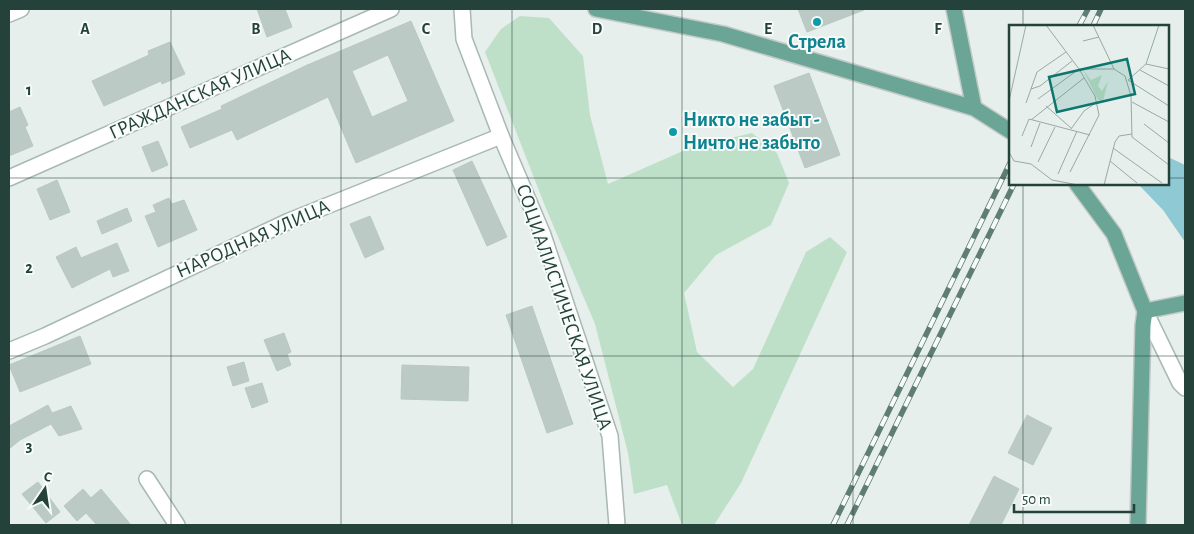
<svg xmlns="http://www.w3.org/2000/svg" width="1194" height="534" viewBox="0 0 1194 534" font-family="'Alegreya Sans',sans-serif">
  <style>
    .green { fill: #bfe0c8 }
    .water { fill: #8ec9d4 }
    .building { fill: #bbcac4; stroke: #b8c9c2; fill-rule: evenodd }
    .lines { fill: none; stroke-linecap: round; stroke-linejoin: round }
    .minor-casing { stroke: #a8b8b2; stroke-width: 18 }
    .major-casing { stroke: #c2cac8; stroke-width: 18 }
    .minor { stroke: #fff; stroke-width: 15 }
    .major { stroke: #6aa596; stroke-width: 15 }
    .rail-casing { stroke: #5f7d75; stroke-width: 5.5 }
    .rail { stroke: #f7fbf9; stroke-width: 4; stroke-dasharray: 11; stroke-linecap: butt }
    .grid { fill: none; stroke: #24423a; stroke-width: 1; stroke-opacity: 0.55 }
    .culture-dot { fill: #0f9aa8; stroke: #f7fbf9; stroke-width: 2 }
    .labels { text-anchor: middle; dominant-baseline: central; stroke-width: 4; stroke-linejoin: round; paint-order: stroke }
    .culture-label { font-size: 20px; font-weight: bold; fill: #0d838f; stroke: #f7fbf9 }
    .street-label { font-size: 20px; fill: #24423a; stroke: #f7fbf9 }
    .inset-road { fill: none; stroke: #98aaa4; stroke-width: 1 }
    .view { fill: #0f766e; fill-opacity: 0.15; stroke: #0f766e; stroke-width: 2.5 }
    .inset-edge { fill: none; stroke: #24423a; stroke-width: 2.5 }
    .grid-label { font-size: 16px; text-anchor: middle; font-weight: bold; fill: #24423a; stroke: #f7fbf9; stroke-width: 4; stroke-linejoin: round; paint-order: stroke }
  </style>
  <rect width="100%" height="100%" fill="#e6efeb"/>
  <path class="green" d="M520,16L549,18L583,56L590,115L608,184L692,147L752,133L777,153L789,183L771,225L716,255L684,293L697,352L733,387L753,369L806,252L830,237L847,252L741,483L714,525H682L667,485L634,494L628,453L595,324L545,206L485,52L501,29Z"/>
  <path class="water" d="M1168,157L1185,165V242L1163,210L1138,184H1168Z"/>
  <g class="building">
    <path d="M257,9H285L292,27L267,37Z"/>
    <path d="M798,9H864V10L807,32Z"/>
    <path d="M411,21L454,121L356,163L328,97L237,140L232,130L190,148L181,127L222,109L221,106L305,66ZM388,55L408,101L372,117L352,71Z"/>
    <path d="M170,42L185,74L162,84L161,81L104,106L92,81L149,55L148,51Z"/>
    <path d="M809,73L840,155L805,168L774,86Z"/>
    <path d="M20,107L28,125L25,127L33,146L9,156V112Z"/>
    <path d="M158,141L168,165L152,172L142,147Z"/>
    <path d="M472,161L507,237L487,246L453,170Z"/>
    <path d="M57,180L70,212L50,220L37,189Z"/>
    <path d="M169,198L172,204L184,200L197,230L158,247L145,216L156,212L153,205Z"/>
    <path d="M127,208L132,221L102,234L97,221Z"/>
    <path d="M370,216L384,249L365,258L350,224Z"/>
    <path d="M117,243L129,271L113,277L110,269L72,288L56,257L76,247L81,258Z"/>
    <path d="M532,306L573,424L547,433L506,315Z"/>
    <path d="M284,333L291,352L287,354L291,365L277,371L264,340Z"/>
    <path d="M80,336L91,364L20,392L9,365Z"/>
    <path d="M244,362L249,381L233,386L227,367Z"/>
    <path d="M402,365L469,367L468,401L401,399Z"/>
    <path d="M262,383L268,402L252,408L245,388Z"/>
    <path d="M48,405L52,413L71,406L82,429L59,436L51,424L20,440L9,449V426Z"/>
    <path d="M1027,415L1052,428L1033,465L1008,453Z"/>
    <path d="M994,476L1019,489L1001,525H969Z"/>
    <path d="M38,482L60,512L46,523L22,494Z"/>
    <path d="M83,489L91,498L101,489L131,525H97L86,513L77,521L64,506Z"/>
  </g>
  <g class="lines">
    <g class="minor-casing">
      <g id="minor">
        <path d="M462,9L464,39L501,136L543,235L610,436L617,525"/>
        <path d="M9,14L21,9"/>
        <path d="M9,178L391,9"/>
        <path d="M1145,311L1180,383L1185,388"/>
        <path d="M9,351L45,336L289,221L501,136"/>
        <path d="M147,479L177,525"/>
      </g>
    </g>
    <g class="major-casing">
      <g id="major">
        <path d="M596,9L723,34L974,108L1010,131"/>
        <path d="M954,9L974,108"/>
        <path d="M1077,184L1114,234L1145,311L1143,325L1138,525"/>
        <path d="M1145,311L1185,303"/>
      </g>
    </g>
    <use href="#minor" class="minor"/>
    <use href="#major" class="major"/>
    <g class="rail-casing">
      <g id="rail">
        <path d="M1079,26L1088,9"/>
        <path d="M1093,26L1101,9"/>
        <path d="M833,525L1010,163"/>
        <path d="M847,525L1014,184"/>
      </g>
    </g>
    <use href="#rail" class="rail"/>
  </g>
  <path class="grid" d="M171,9V525M341,9V525M512,9V525M682,9V525M853,9V525M1023,9V26M9,178H1010M1168,178H1185M1023,184V525M9,356H1185"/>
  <g class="culture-dot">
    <circle cx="817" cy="22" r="5"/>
    <circle cx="673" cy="132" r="5"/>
  </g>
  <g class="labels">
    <g class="culture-label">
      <text x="817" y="42">Стрела</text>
      <text x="683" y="120" text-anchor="start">Никто не забыт -<tspan x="683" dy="23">Ничто не забыто</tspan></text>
    </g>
    <g class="street-label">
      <text transform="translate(200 94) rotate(-24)">ГРАЖДАНСКАЯ УЛИЦА</text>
      <text transform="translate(253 239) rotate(-24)">НАРОДНАЯ УЛИЦА</text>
      <text transform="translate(564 307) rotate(71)">СОЦИАЛИСТИЧЕСКАЯ УЛИЦА</text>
    </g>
  </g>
  <g transform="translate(1009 25)">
    <rect width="160" height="160" fill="#e6efeb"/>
    <path d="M74,45L82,55L93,50L89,61L93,66L99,56L94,76L89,75Z" fill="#bfe0c8"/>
    <path class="inset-road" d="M37,0L70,44H105L116,51L122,71L123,112L160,140M84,0L105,44M74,16L90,12M137,39L150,0M131,45L160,61M119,55L160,81M119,55L137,39L160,44M22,64L31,61L63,36M29,74L70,44L86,71L90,90L61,147M0,76L17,0M123,77L160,97M17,78L28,47L57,27M37,81L62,103M22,95L75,53M135,99L160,118M62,104L75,86L88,77M13,111L20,94L81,110M22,122L31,98M104,123L153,158M0,127L5,136L22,139L43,155L69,160M101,136L128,158M29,137L46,102M49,149L68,106M95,160L106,117L110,111L123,109"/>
    <path class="view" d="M118,34L126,69L48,87L40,52Z"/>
    <rect width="160" height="160" class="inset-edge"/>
  </g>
  <g class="grid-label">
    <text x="85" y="34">A</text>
    <text x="256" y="34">B</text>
    <text x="426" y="34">C</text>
    <text x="597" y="34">D</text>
    <text x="768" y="34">E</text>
    <text x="938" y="34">F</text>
    <text x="29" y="95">1</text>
    <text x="29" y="273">2</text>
    <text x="29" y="451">3</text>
  </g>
  <rect width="1194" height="534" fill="none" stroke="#24423a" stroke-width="20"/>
  <g transform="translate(45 489) rotate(13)" stroke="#f7fbf9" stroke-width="4" paint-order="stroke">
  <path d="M0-4L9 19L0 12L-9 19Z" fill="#24423a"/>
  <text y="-8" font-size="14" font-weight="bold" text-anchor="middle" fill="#24423a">С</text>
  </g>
  <path d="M1014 504v8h120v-8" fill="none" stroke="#24423a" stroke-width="2.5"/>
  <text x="1022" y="504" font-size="15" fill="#24423a" stroke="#f7fbf9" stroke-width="4" paint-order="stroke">50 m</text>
</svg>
